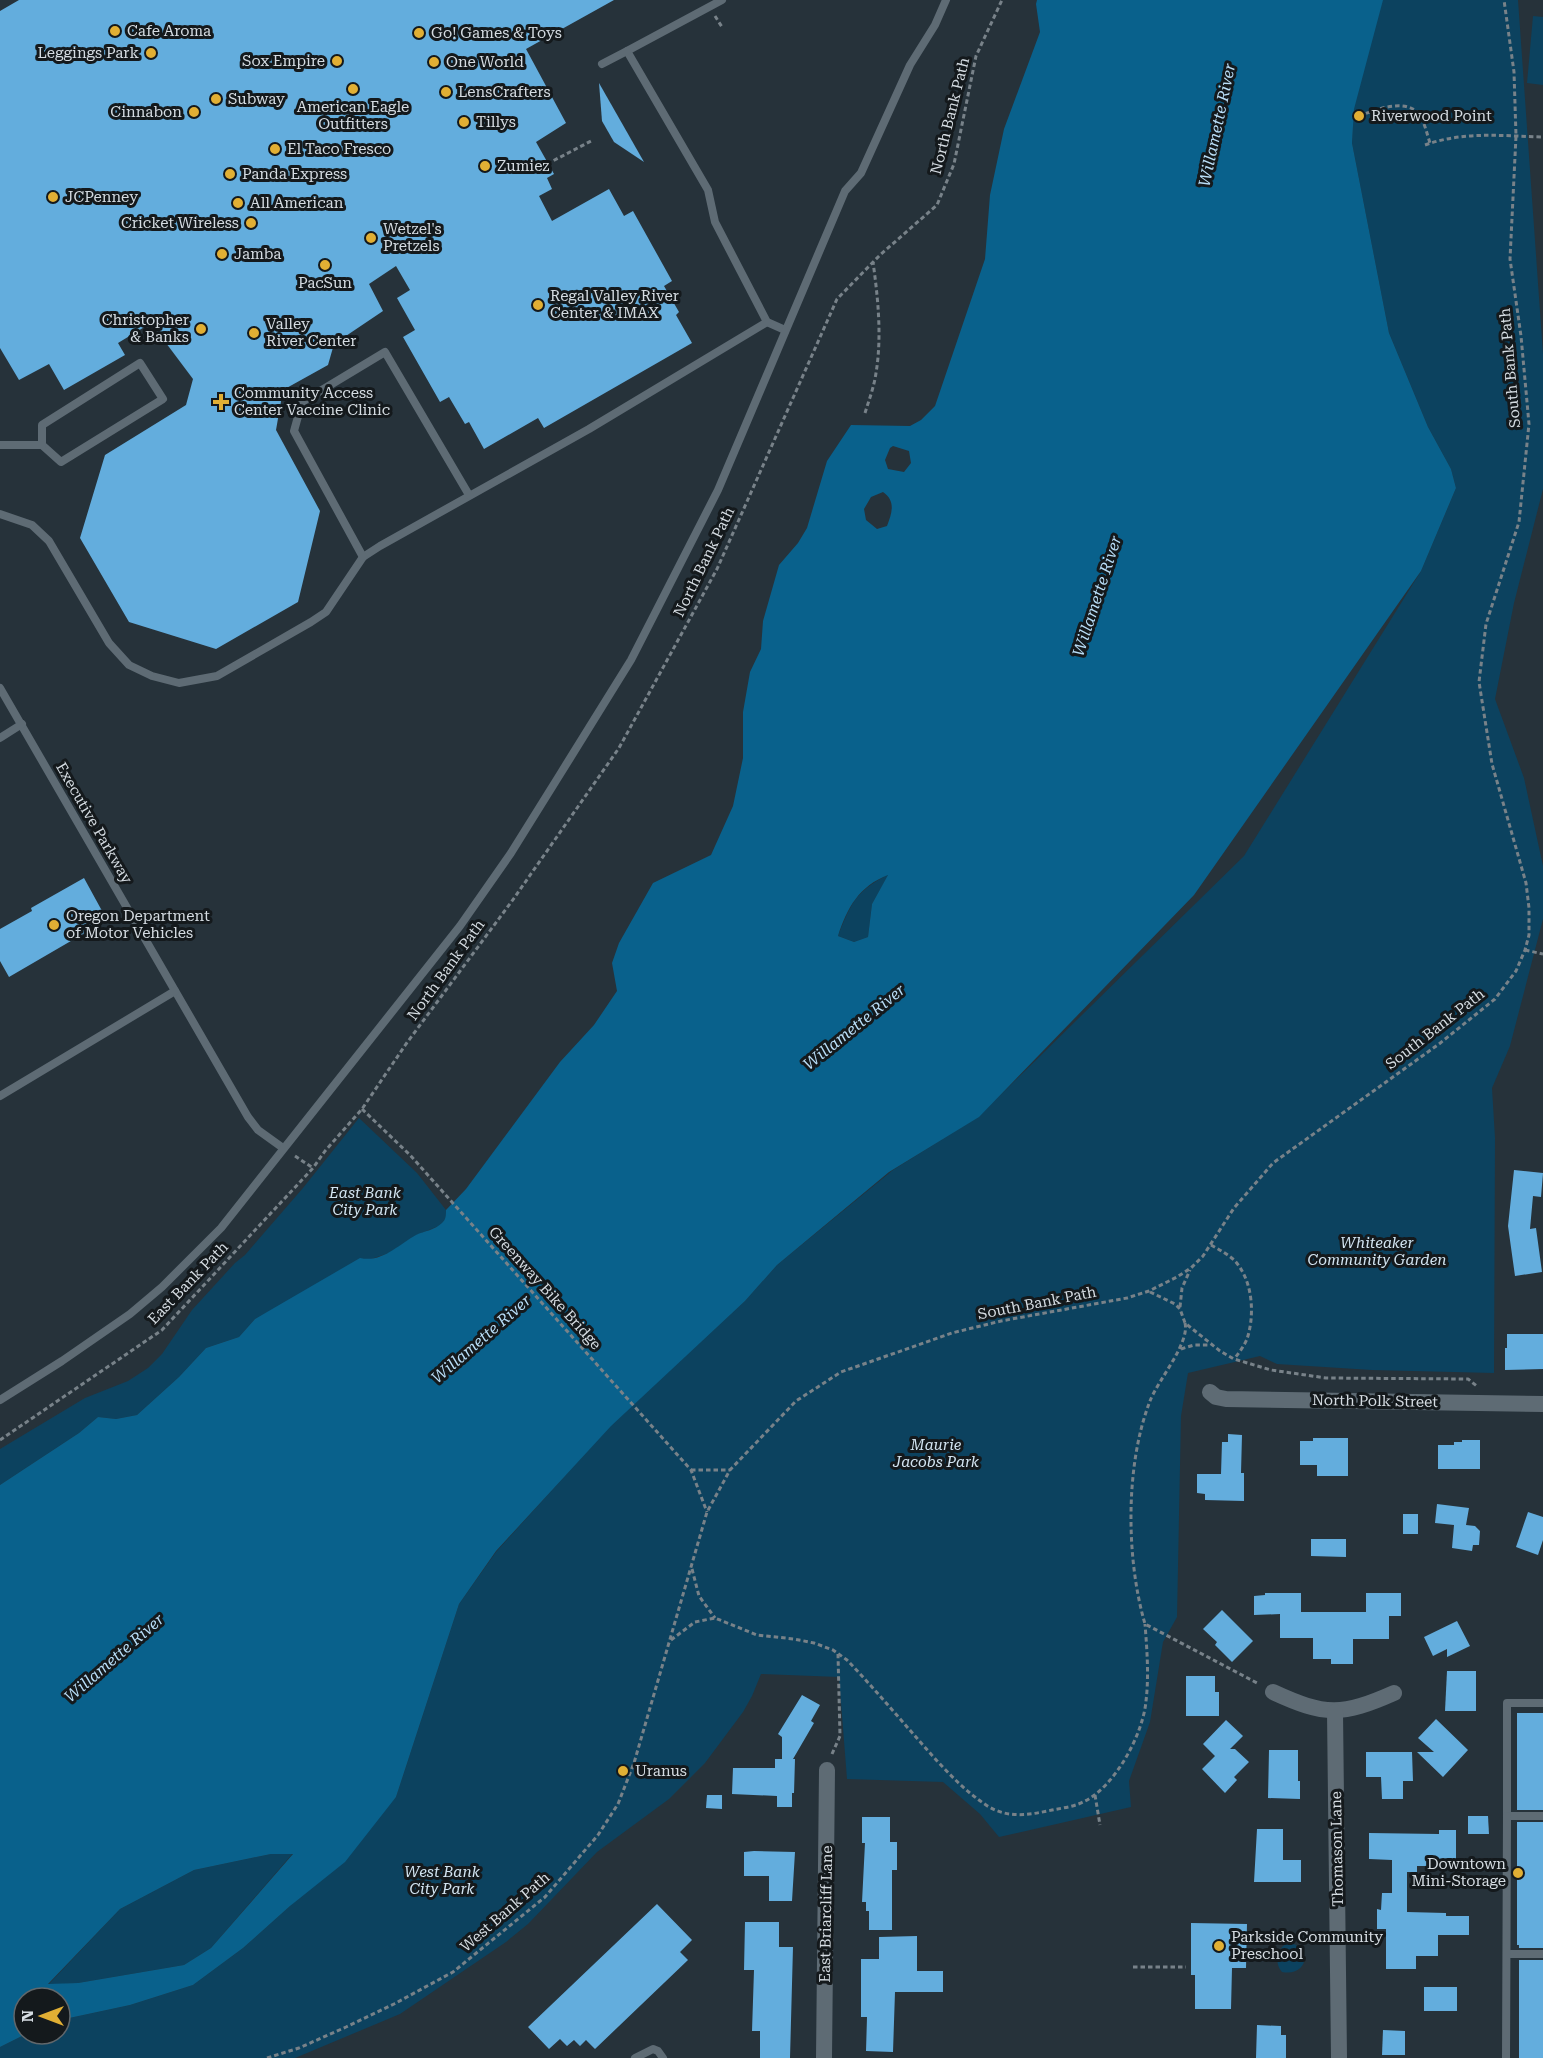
<svg xmlns="http://www.w3.org/2000/svg" width="1543" height="2058" viewBox="0 0 1543 2058" font-family="'Roboto Serif',serif">
  <style>
    .green { fill: #0c425f }
    .water { fill: #09618c; fill-rule: evenodd }
    .building { fill: #63addd }
    .lines { fill: none; stroke-linecap: round; stroke-linejoin: round }
    .path { stroke: #788289; stroke-width: 3; stroke-dasharray: 4.5 3; stroke-linecap: butt }
    .service { stroke: #5e6b74; stroke-width: 8 }
    .minor { stroke: #5e6b74; stroke-width: 16 }
    .poi-dot { fill: #e1af34; stroke: #14191c; stroke-width: 2 }
    .labels { text-anchor: middle; dominant-baseline: central; stroke-width: 6; stroke-linejoin: round; paint-order: stroke }
    .poi-label { font-size: 15px; fill: #d5dce2; stroke: #14191c; text-anchor: start }
    .street-label { font-size: 15px; fill: #d5dce2; stroke: #14191c }
    .park-label { font-size: 15px; font-style: italic; fill: #d3e5f2; stroke: #14191c }
    .water-label { font-size: 16px; font-style: italic; fill: #b9def8; stroke: #14191c }
  </style>
  <rect width="100%" height="100%" fill="#26323a"/>
  <g class="green">
    <path d="M1379,0H1518L1543,354V489L1514,603L1495,699L1524,778L1543,866V919L1510,1046L1492,1088L1495,1138L1494,1373L1372,1370L1277,1364L1260,1356L1188,1373L1181,1416L1177,1617L1163,1642L1150,1722L1129,1781L1131,1807L999,1837L980,1814L943,1782L847,1779L839,1677L761,1674L752,1696L743,1712L705,1763L669,1799L597,1852L528,1924L506,1942L400,2014L295,2058H0V2047L26,2034H60V2020L130,2005L193,1985L243,1948L290,1906L396,1797L459,1604L496,1552L610,1426L745,1301L777,1265L893,1170L978,1117L1244,856L1421,571L1456,488L1451,469L1428,427L1389,333L1352,143L1355,74Z"/>
    <path d="M1533,16L1543,17V85L1527,83Z"/>
    <path d="M889,874L872,904L868,937L854,942L838,936C851,903 856,891 889,874Z"/>
    <path d="M359,1118L417,1173L446,1210V1218L441,1225L417,1235L392,1252L368,1260L255,1319L239,1337L206,1348L179,1377L137,1415L116,1419L98,1417L79,1433L0,1485V1449L85,1398L128,1381L148,1368L162,1354L192,1310L235,1263L245,1255L303,1188Z"/>
    <path d="M293,1853L211,1948L184,1965L78,1983L48,1985L120,1909L194,1870L271,1854Z"/>
    <path d="M1287,1943C1312,1944 1310,1977 1282,1972C1275,1964 1277,1956 1282,1947Z"/>
  </g>
  <path class="water" d="M1037,0H1383L1354,109L1352,143L1389,333L1428,427L1451,469L1456,488L1421,571L1194,895L979,1117L889,1172L777,1265L745,1301L611,1426L496,1551L459,1604L396,1797L345,1862L290,1906L243,1948L193,1985L130,2005L60,2020V1998H24V2034H26L0,2047V1485L79,1433L98,1417L116,1419L137,1415L179,1377L206,1348L239,1337L255,1319L360,1258C382,1263 398,1245 416,1235C424,1231 435,1230 442,1223C446,1219 446,1216 446,1210L466,1189L560,1062L594,1025L617,991L612,963L619,943L653,883L711,855L733,806L743,758V712L750,672L761,649L763,621L779,565L798,543L807,528L827,461L851,425L910,426L921,420L935,406L985,259L990,195L1004,129L1040,32L1036,4ZM893,446L909,451L911,463L904,472L888,469L885,460L890,448ZM883,492C896,501 892,513 887,526L877,529L866,520L864,509L871,497ZM888,875L872,904L868,937L854,942L838,936C847,908 859,886 888,875ZM271,1854H293L211,1948L184,1965L78,1983L48,1984L120,1909L194,1870Z"/>
  <g class="building">
    <path d="M19,0H614L526,49L566,123L536,142L554,174L547,178L552,189L539,196L552,221L609,189L624,216L633,211L672,281L664,286L679,312L676,315L692,343L544,428L538,418L484,449L469,422L465,424L449,397L440,402L403,337L415,330L397,298L410,290L396,266L369,284L383,311L334,344L328,365L283,390L276,430L320,511L298,602L216,649L129,622L80,538L105,455L186,405L193,379L151,323L118,343L125,355L64,390L49,364L19,380L0,348V11Z"/>
    <path d="M599,83L644,162L614,142L602,121Z"/>
    <path d="M84,878L107,920L9,977L0,961V929L32,911L31,908Z"/>
    <path d="M1514,1170L1543,1173L1541,1197L1533,1196L1530,1229L1536,1228L1542,1272L1515,1276L1508,1226Z"/>
    <path d="M1507,1334H1543V1369L1505,1370V1348H1507Z"/>
    <path d="M1228,1434L1242,1435L1241,1473H1244V1501L1205,1500V1494L1197,1493V1474H1221L1222,1442H1228Z"/>
    <path d="M1313,1438H1348V1476H1317V1465H1300V1441H1313Z"/>
    <path d="M1462,1440H1480V1469H1438V1445H1454V1442H1462Z"/>
    <path d="M1437,1504L1469,1508L1466,1525L1475,1526L1480,1531L1479,1545H1473L1472,1551L1452,1548L1454,1525L1435,1523Z"/>
    <path d="M1528,1512L1543,1517V1540L1538,1555L1516,1547Z"/>
    <rect x="1403" y="1514" width="15" height="20"/>
    <path d="M1311,1539H1346V1557L1311,1556Z"/>
    <path d="M1265,1593H1301V1612H1366V1593H1401V1616H1389V1639H1353V1664H1331V1659H1313V1638H1280V1614L1254,1615V1596L1265,1595Z"/>
    <path d="M1222,1610L1253,1641L1232,1662L1215,1645L1217,1642L1203,1629Z"/>
    <path d="M1457,1621L1470,1646L1447,1657V1649L1433,1656L1424,1637Z"/>
    <path d="M1447,1671H1476V1711H1445Z"/>
    <path d="M1186,1676H1215V1692H1219V1716H1186Z"/>
    <path d="M802,1695L820,1705L811,1721L814,1723L793,1759H795L794,1793H792V1807H777V1796L732,1794L733,1768H775V1759H782V1737L778,1734Z"/>
    <rect x="1517" y="1713" width="26" height="97"/>
    <path d="M1436,1719L1468,1750L1443,1777L1417,1752H1434L1418,1738Z"/>
    <path d="M1226,1720L1243,1736L1230,1749H1235L1249,1762L1234,1777L1237,1780L1225,1793L1202,1769L1215,1756L1203,1744Z"/>
    <path d="M1269,1750H1298V1781H1300V1799L1268,1798Z"/>
    <path d="M1366,1752H1412L1413,1781H1403V1799H1382L1381,1777H1366Z"/>
    <path d="M707,1795H722V1809L706,1808Z"/>
    <path d="M1468,1816H1488L1489,1834H1468Z"/>
    <path d="M862,1817H890V1842H897V1870H892V1930H869V1911H866V1902H862L865,1843H862Z"/>
    <path d="M1517,1822H1543V1948H1519V1945H1517Z"/>
    <path d="M1257,1829H1283V1860H1301V1882H1254Z"/>
    <path d="M1439,1830H1456V1866H1417V1872H1407V1912L1446,1913V1916H1469V1935H1438V1956H1416V1969H1386V1929H1377V1909L1381,1910L1382,1893H1392V1860L1369,1859V1833L1439,1834Z"/>
    <path d="M754,1851L795,1852L792,1901H769V1876H744V1852Z"/>
    <path d="M657,1904L692,1940L680,1952L688,1960L595,2049L586,2040L580,2046L574,2040L567,2046L560,2039L549,2049L528,2027Z"/>
    <path d="M745,1922H779V1947H793L790,2058H760V2031H752L754,1970H744Z"/>
    <path d="M1191,1923L1247,1924L1246,1968H1232L1231,2009H1195V1975H1191Z"/>
    <path d="M917,1936V1971H943V1992H895L893,2052L866,2051L867,2017H861V1959H879V1937Z"/>
    <rect x="1519" y="1960" width="24" height="98"/>
    <rect x="1424" y="1987" width="33" height="24"/>
    <path d="M1257,2025L1281,2026V2035H1286V2058H1256Z"/>
    <path d="M1383,2030L1405,2031V2055H1382Z"/>
  </g>
  <g class="lines">
    <g class="path">
      <path d="M715,16L722,27"/>
      <path d="M1359,116C1375,110 1404,98 1418,113C1424,120 1427,134 1430,143"/>
      <path d="M1425,145C1464,131 1503,136 1543,137"/>
      <path d="M547,164L593,140"/>
      <path d="M865,413C869,400 874,387 876,373C882,337 878,298 873,262"/>
      <path d="M1525,950L1543,954"/>
      <path d="M362,1109L410,1155L691,1470L707,1512"/>
      <path d="M295,1156L313,1168"/>
      <path d="M1211,1245C1220,1250 1229,1255 1235,1261C1253,1281 1255,1315 1247,1339C1244,1346 1239,1353 1234,1359"/>
      <path d="M1150,1292L1175,1304L1180,1309L1185,1323L1220,1351L1234,1359L1271,1370L1326,1378L1468,1379L1478,1387"/>
      <path d="M1180,1307L1182,1288L1190,1270"/>
      <path d="M1185,1323C1190,1343 1158,1380 1150,1401C1125,1465 1126,1559 1145,1624L1259,1684"/>
      <path d="M1181,1349L1194,1345H1210"/>
      <path d="M0,1440L162,1330L313,1168L325,1151L362,1109L406,1044L512,901L619,748L717,569L837,299L880,255L937,205L954,164L976,56L1002,0"/>
      <path d="M691,1470H730"/>
      <path d="M692,1569L699,1596L715,1618"/>
      <path d="M671,1640L695,1622L715,1618L757,1635L794,1639L814,1643L833,1650L847,1660C868,1682 888,1705 908,1728C932,1755 956,1785 986,1805C1007,1819 1029,1815 1052,1810C1062,1808 1073,1807 1083,1802C1114,1788 1143,1735 1146,1701C1149,1676 1147,1650 1145,1624"/>
      <path d="M832,1754L840,1736L838,1654"/>
      <path d="M1095,1795L1100,1825"/>
      <path d="M1133,1967H1186"/>
      <path d="M267,2058L299,2048L346,2027L394,2004L453,1972L545,1897L598,1835L618,1804L634,1763L707,1512L730,1470L796,1401L841,1372L952,1333L1001,1321L1127,1298L1149,1291L1177,1277L1191,1268L1203,1256L1234,1208L1273,1163L1439,1044L1495,999L1516,971L1525,950L1529,935V908L1526,883L1492,764L1479,682L1486,624L1519,522L1529,424L1521,336L1510,259L1516,136L1514,72L1504,0"/>
    </g>
    <g class="service">
      <path d="M722,0L627,51L708,190L715,222L767,322L785,330"/>
      <path d="M602,64L627,51"/>
      <path d="M140,363L163,399L61,462L42,445V425Z"/>
      <path d="M0,445H42"/>
      <path d="M0,514L32,525L49,541L109,643L129,665L152,676L179,683L217,676L311,622L326,612L363,557L380,546L589,429L767,322"/>
      <path d="M363,557L294,431L302,402L385,352L469,495"/>
      <path d="M0,688L248,1117L258,1130L283,1148"/>
      <path d="M0,738L22,724"/>
      <path d="M0,1096L175,991"/>
      <path d="M0,1400L62,1361L130,1314L162,1287L221,1228L460,926L511,853L559,776L631,660L652,619L718,490L845,191L861,173L910,65L935,25L946,0"/>
      <path d="M1543,1703H1507V1816H1543"/>
      <path d="M1507,1954H1543"/>
      <path d="M635,2058L653,2049L658,2051L663,2058"/>
      <path d="M1506,2058L1507,1816"/>
    </g>
    <g class="minor">
      <path d="M1210,1392L1216,1397L1226,1399L1543,1404"/>
      <path d="M1273,1692C1325,1716 1342,1716 1394,1693"/>
      <path d="M1335,1712L1339,2058"/>
      <path d="M824,2058L827,1770"/>
    </g>
  </g>
  <g class="poi-dot">
    <circle cx="115" cy="31" r="6"/>
    <circle cx="419" cy="33" r="6"/>
    <circle cx="151" cy="53" r="6"/>
    <circle cx="337" cy="61" r="6"/>
    <circle cx="434" cy="62" r="6"/>
    <circle cx="353" cy="89" r="6"/>
    <circle cx="446" cy="92" r="6"/>
    <circle cx="216" cy="99" r="6"/>
    <circle cx="194" cy="112" r="6"/>
    <circle cx="1359" cy="116" r="6"/>
    <circle cx="464" cy="122" r="6"/>
    <circle cx="275" cy="149" r="6"/>
    <circle cx="485" cy="166" r="6"/>
    <circle cx="230" cy="174" r="6"/>
    <circle cx="53" cy="197" r="6"/>
    <circle cx="238" cy="203" r="6"/>
    <circle cx="251" cy="223" r="6"/>
    <circle cx="371" cy="238" r="6"/>
    <circle cx="222" cy="254" r="6"/>
    <circle cx="325" cy="265" r="6"/>
    <circle cx="538" cy="305" r="6"/>
    <circle cx="201" cy="329" r="6"/>
    <circle cx="254" cy="333" r="6"/>
    <path d="M218 393h6v6h6v6h-6v6h-6v-6h-6v-6h6z"/>
    <circle cx="54" cy="925" r="6"/>
    <circle cx="623" cy="1771" r="6"/>
    <circle cx="1518" cy="1873" r="6"/>
    <circle cx="1219" cy="1946" r="6"/>
  </g>
  <g class="labels">
    <g class="poi-label">
      <text x="127" y="31">Cafe Aroma</text>
      <text x="431" y="33">Go! Games &amp; Toys</text>
      <text x="139" y="53" text-anchor="end">Leggings Park</text>
      <text x="325" y="61" text-anchor="end">Sox Empire</text>
      <text x="446" y="62">One World</text>
      <text x="458" y="92">LensCrafters</text>
      <text x="228" y="99">Subway</text>
      <text x="353" y="107" text-anchor="middle">American Eagle<tspan x="353" dy="17">Outfitters</tspan></text>
      <text x="182" y="112" text-anchor="end">Cinnabon</text>
      <text x="1371" y="116">Riverwood Point</text>
      <text x="476" y="122">Tillys</text>
      <text x="287" y="149">El Taco Fresco</text>
      <text x="497" y="166">Zumiez</text>
      <text x="242" y="174">Panda Express</text>
      <text x="65" y="197">JCPenney</text>
      <text x="250" y="203">All American</text>
      <text x="239" y="223" text-anchor="end">Cricket Wireless</text>
      <text x="383" y="229">Wetzel's<tspan x="383" dy="17">Pretzels</tspan></text>
      <text x="234" y="254">Jamba</text>
      <text x="325" y="283" text-anchor="middle">PacSun</text>
      <text x="550" y="296">Regal Valley River<tspan x="550" dy="17">Center &amp; IMAX</tspan></text>
      <text x="189" y="320" text-anchor="end">Christopher<tspan x="189" dy="17">&amp; Banks</tspan></text>
      <text x="266" y="324">Valley<tspan x="266" dy="17">River Center</tspan></text>
      <text x="234" y="393">Community Access<tspan x="234" dy="17">Center Vaccine Clinic</tspan></text>
      <text x="66" y="916">Oregon Department<tspan x="66" dy="17">of Motor Vehicles</tspan></text>
      <text x="635" y="1771">Uranus</text>
      <text x="1506" y="1864" text-anchor="end">Downtown<tspan x="1506" dy="17">Mini-Storage</tspan></text>
      <text x="1231" y="1937">Parkside Community<tspan x="1231" dy="17">Preschool</tspan></text>
    </g>
    <g class="street-label">
      <text transform="translate(950 116) rotate(-76)">North Bank Path</text>
      <text transform="translate(1510 368) rotate(-95)">South Bank Path</text>
      <text transform="translate(704 562) rotate(-64)">North Bank Path</text>
      <text transform="translate(94 823) rotate(60)">Executive Parkway</text>
      <text transform="translate(446 970) rotate(-54)">North Bank Path</text>
      <text transform="translate(1435 1029) rotate(-38)">South Bank Path</text>
      <text transform="translate(188 1283) rotate(-46)">East Bank Path</text>
      <text transform="translate(545 1288) rotate(48)">Greenway Bike Bridge</text>
      <text transform="translate(1037 1303) rotate(-11)">South Bank Path</text>
      <text transform="translate(1375 1401) rotate(1)">North Polk Street</text>
      <text transform="translate(1337 1849) rotate(-91)">Thomason Lane</text>
      <text transform="translate(505 1912) rotate(-41)">West Bank Path</text>
      <text transform="translate(826 1914) rotate(-89)">East Briarcliff Lane</text>
    </g>
    <g class="park-label">
      <text x="365" y="1193">East Bank<tspan x="365" dy="17">City Park</tspan></text>
      <text x="1377" y="1243">Whiteaker<tspan x="1377" dy="17">Community Garden</tspan></text>
      <text x="936" y="1445">Maurie<tspan x="936" dy="17">Jacobs Park</tspan></text>
      <text x="442" y="1872">West Bank<tspan x="442" dy="17">City Park</tspan></text>
    </g>
    <g class="water-label">
      <text transform="translate(1217 125) rotate(-78)">Willamette River</text>
      <text transform="translate(1097 596) rotate(-72)">Willamette River</text>
      <text transform="translate(854 1027) rotate(-39)">Willamette River</text>
      <text transform="translate(481 1339) rotate(-41)">Willamette River</text>
      <text transform="translate(114 1658) rotate(-41)">Willamette River</text>
    </g>
  </g>
  <g transform="translate(42 2016) rotate(270)"><circle r="28" fill="#14191c" stroke="#61676b" stroke-width="1.5"/>
  <path d="M0-4.5L10 22L0 15L-10 22Z" fill="#e1af34"/>
  <text y="-9" font-size="16" font-weight="bold" text-anchor="middle" fill="#d5dce2">N</text>
  </g>
</svg>
